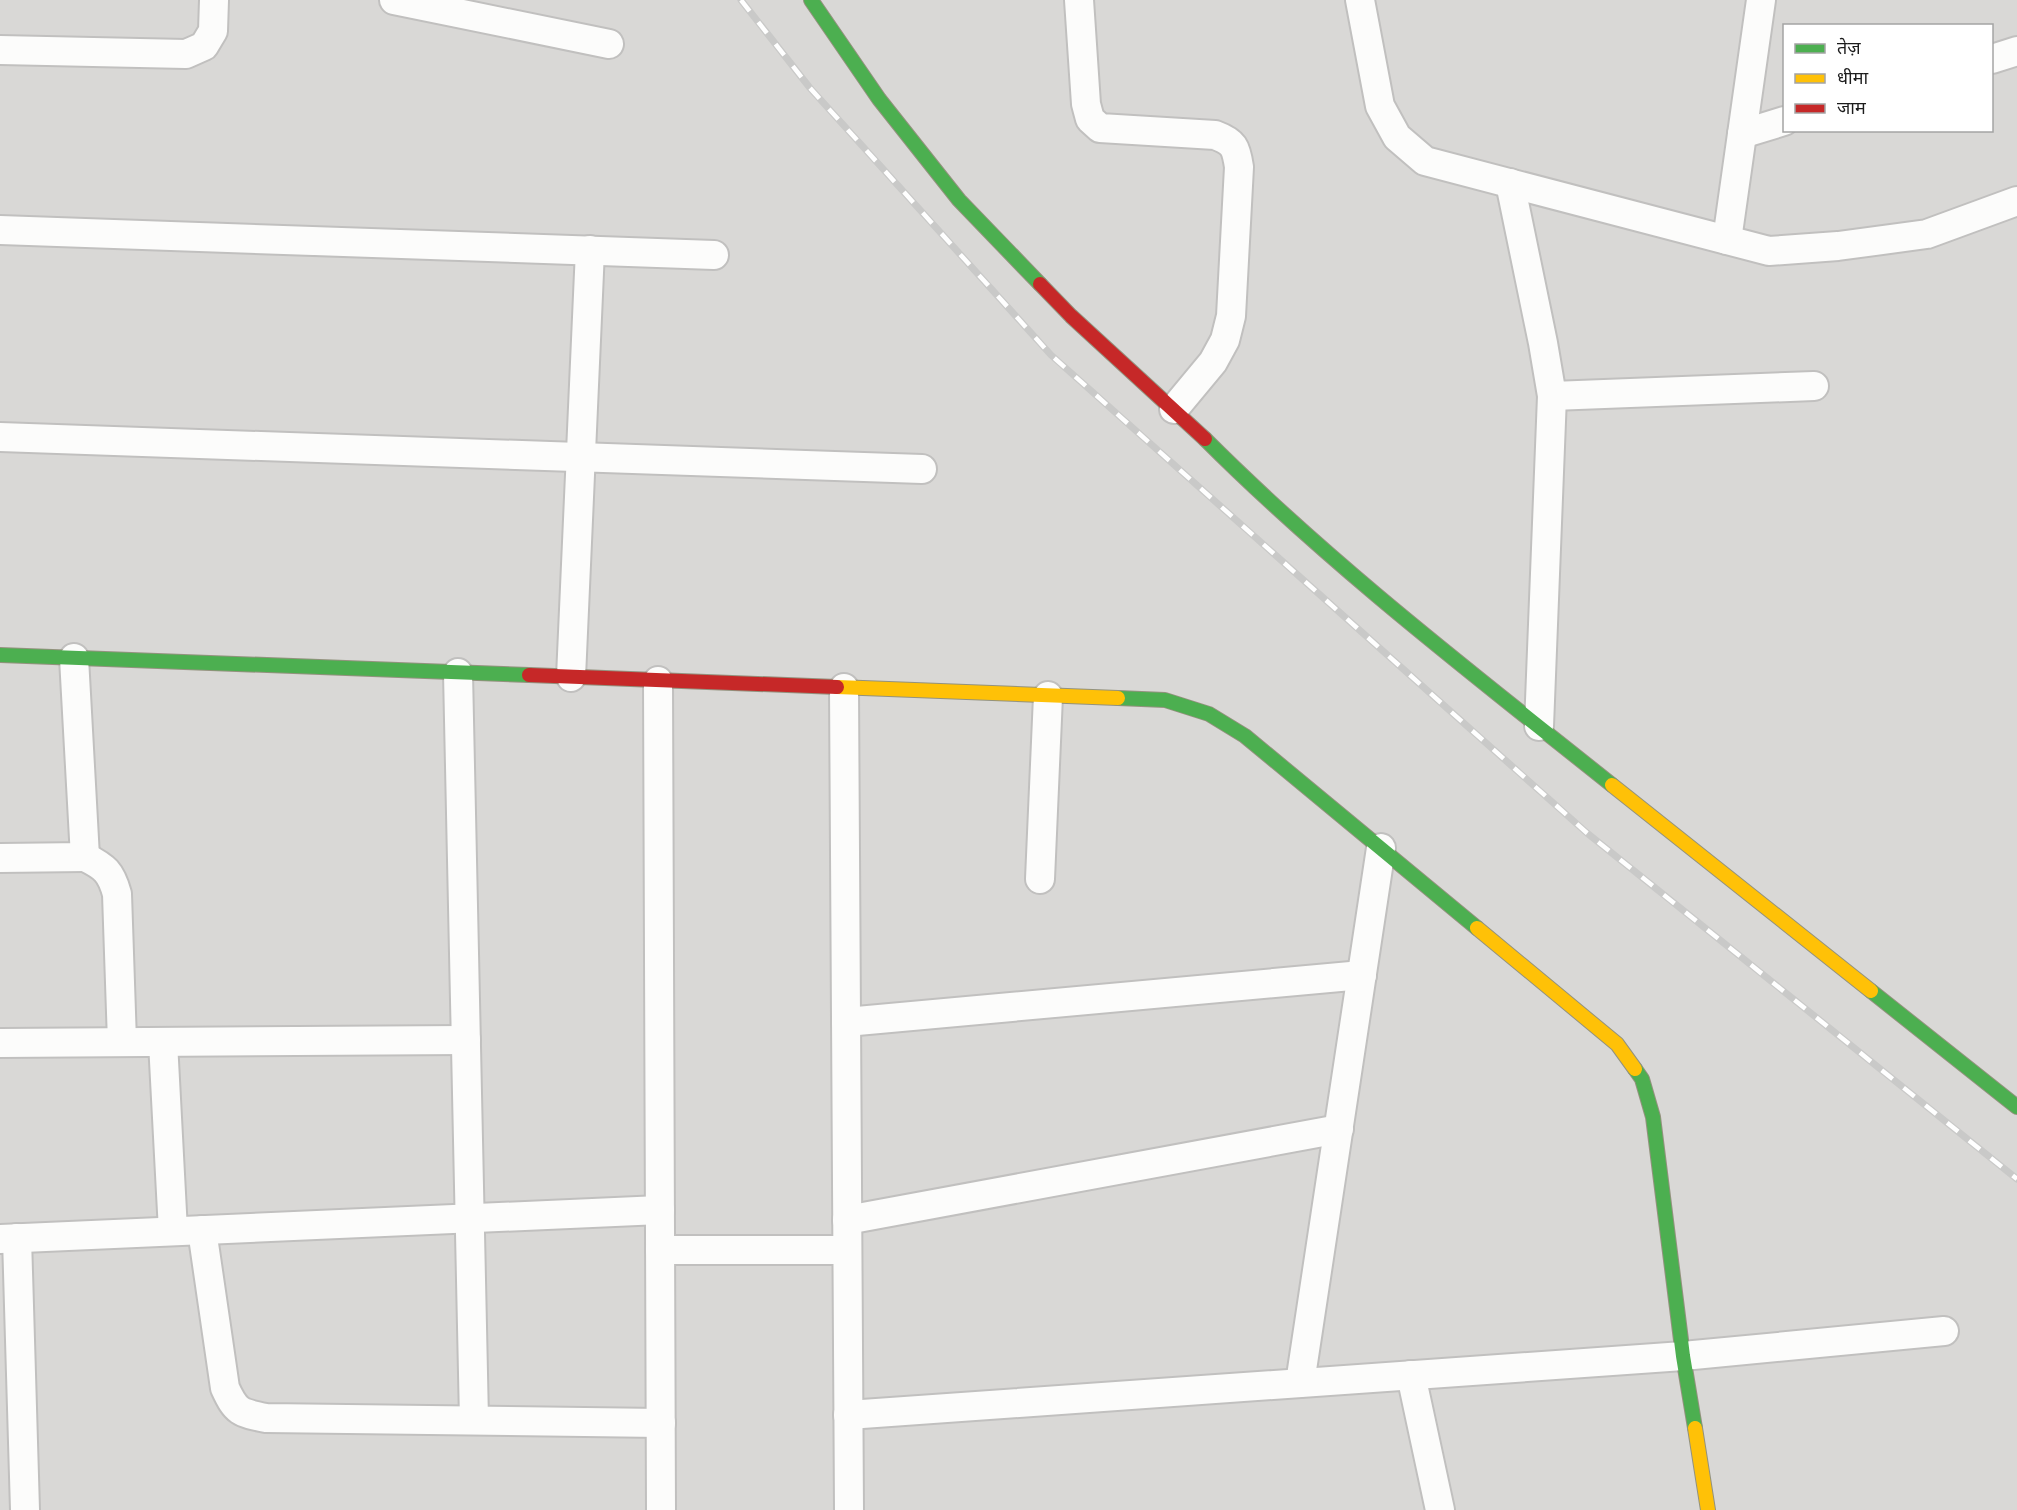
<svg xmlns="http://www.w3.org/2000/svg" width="2017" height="1510" viewBox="0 0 2017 1510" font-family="'Alegreya Sans','Noto Sans Devanagari',sans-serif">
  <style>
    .residential { fill: #d9d8d6; fill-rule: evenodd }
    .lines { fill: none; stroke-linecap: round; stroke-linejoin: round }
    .street-casing { stroke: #c1c0bf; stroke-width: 32 }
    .fast-casing { stroke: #93927e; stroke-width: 16 }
    .slow-casing { stroke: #93927e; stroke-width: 16 }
    .jam-casing { stroke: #93927e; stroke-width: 16 }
    .street { stroke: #fcfcfb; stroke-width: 28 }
    .fast { stroke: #4caf50; stroke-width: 14 }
    .slow { stroke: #ffc107; stroke-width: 14 }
    .jam { stroke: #c62828; stroke-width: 14 }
    .rail-casing { stroke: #c9c9c8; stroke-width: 7 }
    .rail { stroke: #fff; stroke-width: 4.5; stroke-dasharray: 14; stroke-linecap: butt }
  </style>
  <rect width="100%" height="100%" fill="#eae8e5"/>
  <path class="residential" d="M0,0H2017V1510H0ZM1784,26H1992V130H1784Z"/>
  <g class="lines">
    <g class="street-casing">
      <g id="street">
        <path d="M394,0L609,44"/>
        <path d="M1079,0L1086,104L1090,119L1100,128L1215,135C1234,142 1236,147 1239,167L1231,316L1225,340L1213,362L1174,409"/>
        <path d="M1360,0L1380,106L1397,137L1425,161L1769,251L1838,246L1927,234L2017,201"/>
        <path d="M0,50L186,54L204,46L213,31L214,0"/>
        <path d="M1992,59L2017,51"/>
        <path d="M1742,134L1784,121"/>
        <path d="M1510,183L1543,343L1552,396L1539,726"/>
        <path d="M0,230L714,255"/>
        <path d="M1727,240L1761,0"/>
        <path d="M1552,396L1814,386"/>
        <path d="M0,437L922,469"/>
        <path d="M458,673L474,1420"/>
        <path d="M571,677L590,250"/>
        <path d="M658,681L661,1510"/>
        <path d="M844,688L849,1510"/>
        <path d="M85,857C105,867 111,872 117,894L122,1042"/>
        <path d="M0,858L85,857L74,658"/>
        <path d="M1040,879L1048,696"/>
        <path d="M846,1022L1362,975"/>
        <path d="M163,1042L173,1231"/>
        <path d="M0,1043L466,1040"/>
        <path d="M847,1220L1339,1129"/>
        <path d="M202,1230L225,1388C236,1412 240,1413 266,1418L661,1423"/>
        <path d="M17,1238L25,1510"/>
        <path d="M0,1239L660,1210"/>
        <path d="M660,1250H847"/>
        <path d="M1411,1375L1440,1510"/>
        <path d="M1300,1383L1381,848"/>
        <path d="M848,1415L1683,1356L1944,1331"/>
      </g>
    </g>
    <g class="fast-casing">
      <g id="fast">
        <path d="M811,0L879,99L959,200L1040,284"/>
        <path d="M1205,439C1331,565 1473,674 1612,785"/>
        <path d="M0,655L529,675"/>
        <path d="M1118,698L1165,700L1209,714L1245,736L1477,928"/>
        <path d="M1871,991L2017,1107"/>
        <path d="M1635,1069L1642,1079L1653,1117L1683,1356L1695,1428"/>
      </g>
    </g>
    <g class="slow-casing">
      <g id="slow">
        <path d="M837,687L1118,698"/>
        <path d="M1612,785L1871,991"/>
        <path d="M1477,928L1617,1044L1635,1069"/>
        <path d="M1695,1428L1708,1510"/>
      </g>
    </g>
    <g class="jam-casing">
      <g id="jam">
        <path d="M1040,284L1071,316L1205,439"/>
        <path d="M529,675L837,687"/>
      </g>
    </g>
    <use href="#street" class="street"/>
    <use href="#fast" class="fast"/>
    <use href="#slow" class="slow"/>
    <use href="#jam" class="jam"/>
    <g class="rail-casing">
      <path id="rail" d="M741,0L810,88L1051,355L1587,833L2017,1179"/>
    </g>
    <use href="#rail" class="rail"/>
  </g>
  <rect x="1783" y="24" width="210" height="108" fill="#ffffff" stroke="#a4a4a4" stroke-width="1.5"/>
  <rect x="1795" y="44" width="30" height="9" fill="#4caf50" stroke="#a4a4a4" stroke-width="1.5"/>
  <text x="1837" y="54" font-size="18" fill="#1c1c1c">तेज़</text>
  <rect x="1795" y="74" width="30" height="9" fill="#ffc107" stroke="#a4a4a4" stroke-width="1.5"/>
  <text x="1837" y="84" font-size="18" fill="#1c1c1c">धीमा</text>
  <rect x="1795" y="104" width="30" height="9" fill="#c62828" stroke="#a4a4a4" stroke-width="1.5"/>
  <text x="1837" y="114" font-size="18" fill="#1c1c1c">जाम</text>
</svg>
